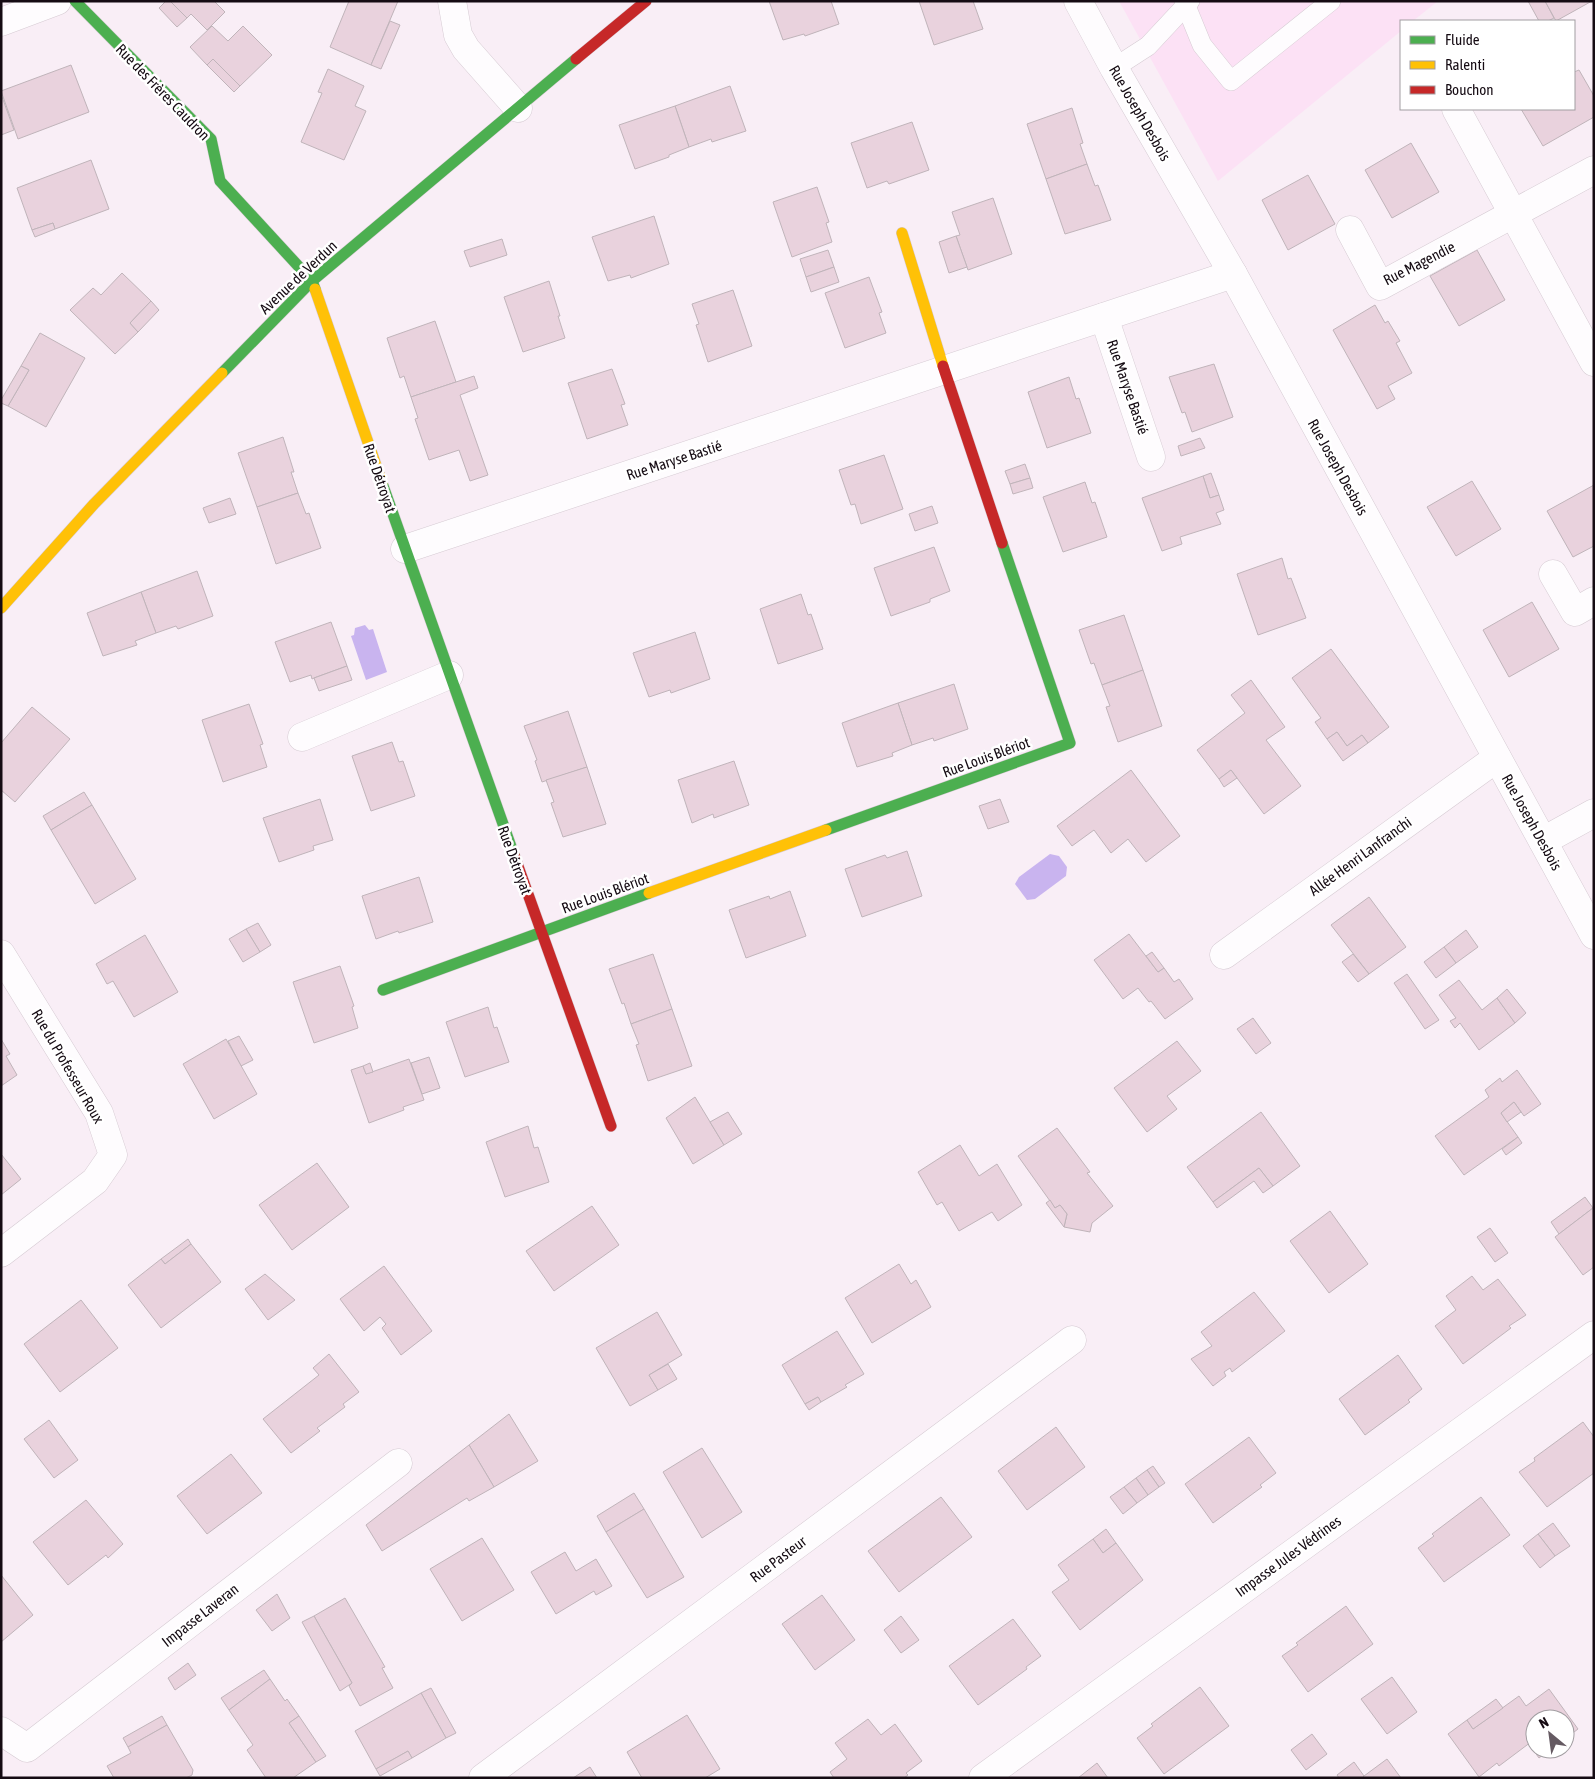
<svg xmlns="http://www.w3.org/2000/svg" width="1595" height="1779" viewBox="0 0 1595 1779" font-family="'Asap Condensed',sans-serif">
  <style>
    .built { fill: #fce1f5 }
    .water { fill: #c9b4ef }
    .building { fill: #e9d2dd; stroke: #c0b4ba }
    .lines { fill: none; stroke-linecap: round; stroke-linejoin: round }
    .lane-casing { stroke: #d6cbd3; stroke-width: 20 }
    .street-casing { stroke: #d6cbd3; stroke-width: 29 }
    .fast-casing { stroke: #d6cbd3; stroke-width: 12 }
    .slow-casing { stroke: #d6cbd3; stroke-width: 12 }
    .jam-casing { stroke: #d6cbd3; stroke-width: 12 }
    .lane { stroke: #fefcfe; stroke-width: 19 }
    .street { stroke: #fefcfe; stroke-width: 28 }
    .fast { stroke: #4caf50; stroke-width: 11 }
    .slow { stroke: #ffc107; stroke-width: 11 }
    .jam { stroke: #c62828; stroke-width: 11 }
    .labels { text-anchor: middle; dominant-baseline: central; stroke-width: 5; stroke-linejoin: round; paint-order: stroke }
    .street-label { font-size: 15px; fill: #150b13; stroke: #fff }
  </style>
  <rect width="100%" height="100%" fill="#f9eef6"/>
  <path class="built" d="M1119,1H1438L1413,21H1401V31L1218,181Z"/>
  <g class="water">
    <path d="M365,625L369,630L373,629L387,672L366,680L351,636L354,635L355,628Z"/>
    <path d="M1050,854L1059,856L1067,867L1066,876L1035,899L1027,900L1015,884L1019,877Z"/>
  </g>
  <g class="building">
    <path d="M166,1H170L187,18L177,27L159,8Z"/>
    <path d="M170,1H214L225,12L207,30L191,14L187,18Z"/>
    <path d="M349,1H398L371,65L330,47Z"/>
    <path d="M769,1H831L839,24L805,36L804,34L783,40Z"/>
    <path d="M919,1H973L983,29L934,45Z"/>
    <path d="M1528,1H1545L1554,18L1548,21H1539Z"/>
    <path d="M1545,1H1592L1556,21Z"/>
    <path d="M390,21L400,25L381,69L371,65Z"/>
    <path d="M212,26L228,41L243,26L272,55L240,86L213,59L207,65L190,47Z"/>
    <path d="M213,59L240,86L234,92L207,65Z"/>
    <path d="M71,65L89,112L18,139L1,91Z"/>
    <path d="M328,69L364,86L355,106L366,111L344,160L301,142L322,93L318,92Z"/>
    <path d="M1579,70L1594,96V117L1543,146L1521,109H1574V72Z"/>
    <path d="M730,86L746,131L712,142L711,139L689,147L675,106Z"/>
    <path d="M1,94L14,130L1,135Z"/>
    <path d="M675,106L689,147L669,155V157L635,169L619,125Z"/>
    <path d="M1072,108L1083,143L1080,144L1087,164L1046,179L1027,124Z"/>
    <path d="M912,122L929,170L889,184L887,181L867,188L851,143Z"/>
    <path d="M1411,143L1439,192L1392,218L1365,170Z"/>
    <path d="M91,160L109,209L55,229L53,223L32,230L17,188Z"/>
    <path d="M1087,164L1095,186L1098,185L1111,220L1065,234L1046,179Z"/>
    <path d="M1308,175L1335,224L1288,250L1262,200Z"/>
    <path d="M817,187L829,222L826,223L832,242L792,257L773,202Z"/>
    <path d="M993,198L1012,254L968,270L956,236L960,235L952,212Z"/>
    <path d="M654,216L669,264L631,278L630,275L608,281L592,237Z"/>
    <path d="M53,223L55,229L35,237L32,230Z"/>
    <path d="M956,236L967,267L949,273L939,242Z"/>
    <path d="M502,239L507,255L470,267L464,251Z"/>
    <path d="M828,250L834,267L806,277L800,259Z"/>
    <path d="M1477,250L1505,300L1459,326L1430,276Z"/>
    <path d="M834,267L839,282L811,292L806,277Z"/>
    <path d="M122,273L151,301L130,323L138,332L115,354L70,310L93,288L101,295Z"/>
    <path d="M869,277L882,312L879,313L886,333L845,348L825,293Z"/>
    <path d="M549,281L560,316H558L565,338L523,352L504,297Z"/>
    <path d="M733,290L752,346L708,362L696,325L699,324L692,304Z"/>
    <path d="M151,301L159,310L138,332L130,323Z"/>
    <path d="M1375,305L1385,323L1388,321L1400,341L1396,343L1412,373L1388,386L1395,399L1377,409L1333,330Z"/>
    <path d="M435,321L456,382L411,397L404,376L400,378L387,338Z"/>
    <path d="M40,333L85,358L46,427L8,406L29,370L21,366Z"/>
    <path d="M1214,364L1233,417L1192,432L1185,412L1182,413L1169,377Z"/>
    <path d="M21,366L29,370L8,406L1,403V400Z"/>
    <path d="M612,369L625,404L621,405L628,425L587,439L568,383Z"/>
    <path d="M474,376L478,388L460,395L488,475L470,481L459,450L429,460L415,419L418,418L411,397Z"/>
    <path d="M1069,377L1076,399L1079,398L1091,433L1047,448L1028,392Z"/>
    <path d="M283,437L294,472H291L298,493L257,507L238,453Z"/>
    <path d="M1200,438L1205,448L1181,456L1178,446Z"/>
    <path d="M884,455L903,509L861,524L855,504L851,505L839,470Z"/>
    <path d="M1025,464L1030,478L1010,484L1005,471Z"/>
    <path d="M1211,473L1219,495L1210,498L1203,476Z"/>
    <path d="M1203,476L1210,498L1219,495L1224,510L1216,513L1221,524L1180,537L1182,544L1162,551L1142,498Z"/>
    <path d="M1030,478L1033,488L1013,494L1010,484Z"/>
    <path d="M1472,481L1501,529L1456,556L1427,507Z"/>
    <path d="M1085,482L1092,503L1095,502L1107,537L1063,552L1043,497Z"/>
    <path d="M1594,485V546L1573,557L1547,511Z"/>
    <path d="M298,493L306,514L309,513L321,548L276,564L257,507Z"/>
    <path d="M230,498L236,514L209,523L203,508Z"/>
    <path d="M932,506L938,523L915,531L909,514Z"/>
    <path d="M934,547L950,591L930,599V602L891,616L874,568Z"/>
    <path d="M1282,558L1288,579L1291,578L1306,618L1258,635L1237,574Z"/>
    <path d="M197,571L213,616L178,629L176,626L156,633L141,592Z"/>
    <path d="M141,592L156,633L135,641L137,645L103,656L87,613Z"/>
    <path d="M801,594L808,615L811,614L823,649L778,664L760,609Z"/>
    <path d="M1532,602L1559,649L1509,677L1483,630Z"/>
    <path d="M1124,615L1143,670L1102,685L1094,663L1091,664L1079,630Z"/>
    <path d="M331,622L347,666L314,678L312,679L311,675L290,682L275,642Z"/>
    <path d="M695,632L710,679L671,693L670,690L649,697L633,653Z"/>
    <path d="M1331,649L1389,727L1368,743L1362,735L1347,746L1337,732L1327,739L1315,722L1321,718L1292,678Z"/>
    <path d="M347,666L352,680L319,691L314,678Z"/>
    <path d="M1143,670L1162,726L1118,742L1106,707L1110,706L1102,685Z"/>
    <path d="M1251,680L1285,727L1266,740L1301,786L1264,814L1231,770L1219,779L1197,750L1245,713L1231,695Z"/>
    <path d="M954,684L968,729L934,741L933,738L912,745L898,703Z"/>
    <path d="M898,703L912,745L892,753L893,756L857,767L842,723Z"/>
    <path d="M249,704L263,744L260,745L267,767L223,782L202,720Z"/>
    <path d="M32,707L70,739L15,802L1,790V743Z"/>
    <path d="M568,711L587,767L542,782L535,761L537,760L524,726Z"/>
    <path d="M1337,732L1347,746L1362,735L1368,743L1343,761L1327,739Z"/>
    <path d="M392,742L399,762L403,761L415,796L371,811L352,756Z"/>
    <path d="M734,761L749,805L714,818L713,814L692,823L678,780Z"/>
    <path d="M587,767L606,824L563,837L551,803L554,802L546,780Z"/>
    <path d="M1131,770L1180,836L1146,862L1128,839L1111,853L1094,830L1072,846L1057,826Z"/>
    <path d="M1231,770L1237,778L1224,787L1219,779Z"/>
    <path d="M84,792L92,805L51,830L43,816Z"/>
    <path d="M320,799L333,840L313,846L314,850L279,862L263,818Z"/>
    <path d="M1000,799L1009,822L988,829L979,806Z"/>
    <path d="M92,805L136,879L95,904L51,830Z"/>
    <path d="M907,851L922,896L862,917L845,869L885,855L887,858Z"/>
    <path d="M419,877L433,922L399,933L398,931L376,939L362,896Z"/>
    <path d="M790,891L806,936L746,958L729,910L769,896L770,899Z"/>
    <path d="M1369,897L1406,947L1369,974L1331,925Z"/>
    <path d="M258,923L271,945L260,952L246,929Z"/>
    <path d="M246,929L260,952L243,962L229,939Z"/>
    <path d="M1466,930L1478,947L1456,963L1444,947Z"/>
    <path d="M1129,934L1158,972L1164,968L1174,982L1179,979L1193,999L1165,1019L1151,1001L1149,1002L1138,988L1123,999L1094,960Z"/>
    <path d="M145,935L178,992L134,1017L113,981L107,984L96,964Z"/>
    <path d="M1444,947L1456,963L1436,978L1424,962Z"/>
    <path d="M1152,952L1164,968L1158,972L1146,956Z"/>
    <path d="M653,954L672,1009L631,1024L624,1003L622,1004L609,969Z"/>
    <path d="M1353,954L1369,974L1358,982L1342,962Z"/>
    <path d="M340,966L354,1006L352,1007L358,1028L314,1043L293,982Z"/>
    <path d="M1407,974L1439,1020L1425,1029L1394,983Z"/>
    <path d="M1459,980L1482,1010L1497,998L1515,1023L1479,1050L1460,1023L1455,1028L1450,1021L1456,1018L1439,995Z"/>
    <path d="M1507,989L1526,1013L1515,1023L1497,998Z"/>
    <path d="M488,1007L494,1028L497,1027L509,1062L465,1077L446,1022Z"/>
    <path d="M672,1009L692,1066L648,1081L636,1045L639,1044L631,1024Z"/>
    <path d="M1253,1018L1271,1043L1256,1054L1237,1029Z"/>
    <path d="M239,1036L253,1060L241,1066L228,1041Z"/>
    <path d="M1,1039L10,1054L6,1056L17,1075L1,1086Z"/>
    <path d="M226,1039L257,1094L214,1119L183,1064Z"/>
    <path d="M1177,1041L1201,1071L1167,1096L1177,1109L1147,1132L1114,1088Z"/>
    <path d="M429,1057L440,1088L422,1094L411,1063Z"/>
    <path d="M409,1059L424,1100L403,1107L404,1110L369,1123L351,1070L363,1066L366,1074Z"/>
    <path d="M370,1063L373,1072L366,1074L363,1066Z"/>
    <path d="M1517,1070L1541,1104L1524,1116L1514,1102L1501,1113L1518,1137L1464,1175L1435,1136L1489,1097L1485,1090L1500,1078L1502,1082Z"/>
    <path d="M695,1097L724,1145L693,1164L666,1118Z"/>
    <path d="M1514,1102L1521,1112L1507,1122L1501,1113Z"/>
    <path d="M728,1112L742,1134L724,1145L710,1122Z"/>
    <path d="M1261,1112L1300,1166L1273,1186L1259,1168L1213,1202L1187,1167Z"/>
    <path d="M528,1126L534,1148L538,1147L549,1182L505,1197L486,1142Z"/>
    <path d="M1057,1128L1090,1172L1087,1173L1113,1206L1092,1223L1090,1232L1064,1227L1067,1214L1060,1205L1055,1208L1018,1156Z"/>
    <path d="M1518,1137L1522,1143L1506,1155L1502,1149Z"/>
    <path d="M960,1145L979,1176L997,1164L1022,1205L998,1221L992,1212L959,1231L942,1202L937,1205L918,1172Z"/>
    <path d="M1,1154L21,1179L1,1195Z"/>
    <path d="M317,1163L349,1207L292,1250L259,1205Z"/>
    <path d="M1259,1168L1273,1186L1263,1193L1254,1181L1217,1208L1213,1202Z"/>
    <path d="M1585,1197L1593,1208L1559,1234L1551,1222Z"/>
    <path d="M1050,1200L1055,1208L1060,1205L1067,1214L1064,1227L1046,1203Z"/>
    <path d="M592,1206L619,1245L554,1291L526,1251Z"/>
    <path d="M1593,1208L1594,1267L1583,1275L1555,1237Z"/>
    <path d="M1330,1211L1368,1264L1329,1293L1290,1241Z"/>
    <path d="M1490,1228L1508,1253L1495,1262L1477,1237Z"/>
    <path d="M188,1239L191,1244L165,1264L161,1259Z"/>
    <path d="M191,1244L221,1282L161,1328L128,1285L161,1259L165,1264Z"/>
    <path d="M899,1264L911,1284L916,1280L931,1307L872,1343L845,1298Z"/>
    <path d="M384,1266L432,1331L401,1355L382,1328L386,1324L380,1317L364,1331L340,1299Z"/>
    <path d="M265,1274L295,1300L268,1320L245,1289Z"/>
    <path d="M1472,1276L1483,1290L1498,1279L1526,1315L1509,1326L1511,1328L1463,1364L1435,1326L1456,1310L1446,1296Z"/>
    <path d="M1254,1292L1285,1331L1232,1372L1230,1368L1224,1372L1226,1376L1213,1386L1191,1359L1212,1346L1201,1332Z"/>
    <path d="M81,1300L118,1348L60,1392L24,1344Z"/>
    <path d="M657,1312L682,1355L649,1375L658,1390L630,1406L596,1348Z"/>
    <path d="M837,1331L864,1374L845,1385L847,1387L821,1402L818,1397L805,1404L782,1365Z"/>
    <path d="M329,1354L359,1392L343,1404L345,1407L317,1428L320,1431L291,1453L263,1419L319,1375L313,1368Z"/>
    <path d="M1398,1355L1422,1389L1408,1400L1410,1402L1365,1435L1339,1399Z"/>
    <path d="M668,1364L677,1379L658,1390L649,1375Z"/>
    <path d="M818,1397L821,1402L809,1410L805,1404Z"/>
    <path d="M509,1414L538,1461L494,1487L469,1445Z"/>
    <path d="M49,1420L78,1460L54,1478L24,1439Z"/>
    <path d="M1583,1422L1594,1437V1473L1547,1507L1519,1472L1535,1461L1534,1458Z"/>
    <path d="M1056,1427L1085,1467L1027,1510L998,1471Z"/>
    <path d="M1249,1437L1276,1473L1260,1485L1262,1487L1213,1523L1185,1484Z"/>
    <path d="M469,1445L494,1487L469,1501L467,1498L382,1551L366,1525Z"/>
    <path d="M702,1448L742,1512L702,1538L663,1472Z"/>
    <path d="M231,1454L262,1493L207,1534L177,1496Z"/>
    <path d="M1153,1466L1165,1483L1159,1487L1147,1470Z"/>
    <path d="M1147,1470L1159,1487L1148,1495L1136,1478Z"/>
    <path d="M1136,1478L1148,1495L1137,1503L1124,1487Z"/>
    <path d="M1124,1487L1137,1503L1123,1514L1110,1497Z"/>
    <path d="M634,1493L644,1509L606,1532L597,1516Z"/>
    <path d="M941,1497L972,1537L899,1592L868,1551Z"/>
    <path d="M1481,1497L1510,1535L1444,1582L1418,1548L1434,1536L1432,1534Z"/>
    <path d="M86,1500L123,1544L108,1558L106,1555L68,1585L33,1542Z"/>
    <path d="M644,1509L684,1577L647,1598L606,1532Z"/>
    <path d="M1553,1523L1570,1546L1555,1556L1538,1534Z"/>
    <path d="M1106,1529L1116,1543L1103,1553L1093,1539Z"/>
    <path d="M1538,1534L1555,1556L1540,1568L1523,1546Z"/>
    <path d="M482,1538L514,1590L462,1621L430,1569Z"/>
    <path d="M1093,1539L1103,1553L1116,1543L1143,1580L1080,1630L1052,1592L1069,1580L1058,1565Z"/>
    <path d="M565,1552L576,1571L596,1559L612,1586L596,1595L594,1591L556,1614L531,1572Z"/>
    <path d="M1,1575L33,1615L1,1642Z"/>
    <path d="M277,1594L290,1618L272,1631L256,1610Z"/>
    <path d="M822,1595L855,1640L815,1670L782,1624Z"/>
    <path d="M345,1598L385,1667L382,1668L393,1688L360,1706L349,1686L352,1683L314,1616Z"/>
    <path d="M1346,1606L1373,1644L1308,1692L1282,1656L1298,1645L1296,1643Z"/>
    <path d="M314,1616L352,1683L340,1691L302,1622Z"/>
    <path d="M901,1616L919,1640L901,1653L884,1630Z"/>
    <path d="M1013,1619L1041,1656L1026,1667L1027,1669L978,1705L949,1666Z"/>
    <path d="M188,1663L196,1675L175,1690L168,1678Z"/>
    <path d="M264,1670L270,1679L229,1710L221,1698Z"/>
    <path d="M1392,1677L1417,1712L1387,1734L1361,1699Z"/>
    <path d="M270,1679L285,1701L287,1699L299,1716L289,1723L316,1762L293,1778H266L247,1750L253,1745L229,1710Z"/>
    <path d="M1200,1687L1229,1726L1164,1774L1137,1738L1153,1726L1151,1724Z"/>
    <path d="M431,1688L456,1733L446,1738L421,1693Z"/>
    <path d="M1549,1689L1578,1729L1565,1739V1719H1535V1739L1499,1766L1497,1763L1479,1777L1448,1734L1467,1720L1473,1729L1519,1696L1526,1706Z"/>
    <path d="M421,1693L446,1738L412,1758L408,1751L376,1769L355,1731Z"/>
    <path d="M1496,1699L1503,1708L1473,1729L1467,1720Z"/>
    <path d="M687,1715L720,1769L705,1778H642L627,1752Z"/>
    <path d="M162,1716L167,1725L128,1747L123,1738Z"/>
    <path d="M299,1716L326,1756L316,1762L289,1723Z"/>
    <path d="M868,1719L881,1735L895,1724L922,1761L906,1773L908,1775L904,1778H834L830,1772L847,1759L835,1743Z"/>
    <path d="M167,1725L193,1770L192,1775L186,1778H114L107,1766L131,1753L128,1747Z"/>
    <path d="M1312,1734L1327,1754L1306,1770L1291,1750Z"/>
    <path d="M1535,1739V1749H1546L1548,1751L1539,1758L1529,1744Z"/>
    <path d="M408,1751L412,1758L380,1776L376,1769Z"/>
    <path d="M1387,1759L1401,1778H1362L1364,1776Z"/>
    <path d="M1354,1762L1364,1776L1362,1778H1339L1337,1775Z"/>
    <path d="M1097,1763L1108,1778H1078Z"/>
    <path d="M590,1767L597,1778H573Z"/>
  </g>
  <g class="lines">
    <g class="lane-casing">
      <g id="lane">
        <path d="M1184,1L1202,45L1231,81L1331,1"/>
        <path d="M1114,68L1148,46L1190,1"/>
      </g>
    </g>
    <g class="street-casing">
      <g id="street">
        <path d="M452,1L458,35L466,49L518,108"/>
        <path d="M1078,1L1114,68L1233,274L1594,935"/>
        <path d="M1,22L57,1"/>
        <path d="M1456,109L1594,362"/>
        <path d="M1350,230L1380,286L1594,170"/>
        <path d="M1104,317L1151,457"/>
        <path d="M405,549L1233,274"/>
        <path d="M1553,574L1575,612L1594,601"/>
        <path d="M302,737L449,675"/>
        <path d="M1543,841L1594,813"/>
        <path d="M1,954L99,1113L113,1155L95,1181L1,1253"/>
        <path d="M1224,955L1497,758"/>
        <path d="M1,1731L27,1748L398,1463"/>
        <path d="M483,1778L1072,1340"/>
        <path d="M983,1778L1594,1335"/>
      </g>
    </g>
    <g class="fast-casing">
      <g id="fast">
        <path d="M75,1L211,139L220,181L312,281L315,289"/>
        <path d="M222,373L312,281L576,59"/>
        <path d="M382,483L514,855"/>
        <path d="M826,830L1070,743L1002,543"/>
        <path d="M383,990L649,893"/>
      </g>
    </g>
    <g class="slow-casing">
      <g id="slow">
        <path d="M902,233L943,366"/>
        <path d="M315,289L382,483"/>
        <path d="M1,608L94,504L222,373"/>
        <path d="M649,893L826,830"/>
      </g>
    </g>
    <g class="jam-casing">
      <g id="jam">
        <path d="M576,59L646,1"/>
        <path d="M943,366L1002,543"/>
        <path d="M514,855L611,1126"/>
      </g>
    </g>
    <use href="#lane" class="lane"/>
    <use href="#street" class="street"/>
    <use href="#fast" class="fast"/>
    <use href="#slow" class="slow"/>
    <use href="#jam" class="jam"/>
  </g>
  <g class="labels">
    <g class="street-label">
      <text transform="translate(163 92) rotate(46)">Rue des Frères Caudron</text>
      <text transform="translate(1140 113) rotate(60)">Rue Joseph Desbois</text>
      <text transform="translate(1419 263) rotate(-27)">Rue Magendie</text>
      <text transform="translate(298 277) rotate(-43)">Avenue de Verdun</text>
      <text transform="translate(1128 387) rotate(71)">Rue Maryse Bastié</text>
      <text transform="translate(674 460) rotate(-18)">Rue Maryse Bastié</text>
      <text transform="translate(1338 467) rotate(61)">Rue Joseph Desbois</text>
      <text transform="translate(380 478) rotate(71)">Rue Détroyat</text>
      <text transform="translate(986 757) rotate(-20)">Rue Louis Blériot</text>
      <text transform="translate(1532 822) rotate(61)">Rue Joseph Desbois</text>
      <text transform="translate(1360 856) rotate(-36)">Allée Henri Lanfranchi</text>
      <text transform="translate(515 860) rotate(70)">Rue Détroyat</text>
      <text transform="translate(605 893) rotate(-20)">Rue Louis Blériot</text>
      <text transform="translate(68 1066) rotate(60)">Rue du Professeur Roux</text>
      <text transform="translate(1288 1556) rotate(-36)">Impasse Jules Védrines</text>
      <text transform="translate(778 1559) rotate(-37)">Rue Pasteur</text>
      <text transform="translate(200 1615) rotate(-38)">Impasse Laveran</text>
    </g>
  </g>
  <rect width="1595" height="1779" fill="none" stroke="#150b13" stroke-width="5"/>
  <rect x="1400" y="20" width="175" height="90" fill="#ffffff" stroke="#a19da1"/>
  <rect x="1410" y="36" width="25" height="8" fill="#4caf50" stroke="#a19da1"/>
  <text x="1445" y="45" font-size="15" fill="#150b13">Fluide</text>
  <rect x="1410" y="61" width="25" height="8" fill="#ffc107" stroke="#a19da1"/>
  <text x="1445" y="70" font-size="15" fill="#150b13">Ralenti</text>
  <rect x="1410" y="86" width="25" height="8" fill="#c62828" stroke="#a19da1"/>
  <text x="1445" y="95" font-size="15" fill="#150b13">Bouchon</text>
  <g transform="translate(1550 1734) rotate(331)"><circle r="24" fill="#ffffff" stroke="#a19da1"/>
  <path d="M0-4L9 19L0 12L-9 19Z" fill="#655a62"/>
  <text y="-8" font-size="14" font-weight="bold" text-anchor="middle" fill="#150b13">N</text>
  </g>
</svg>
